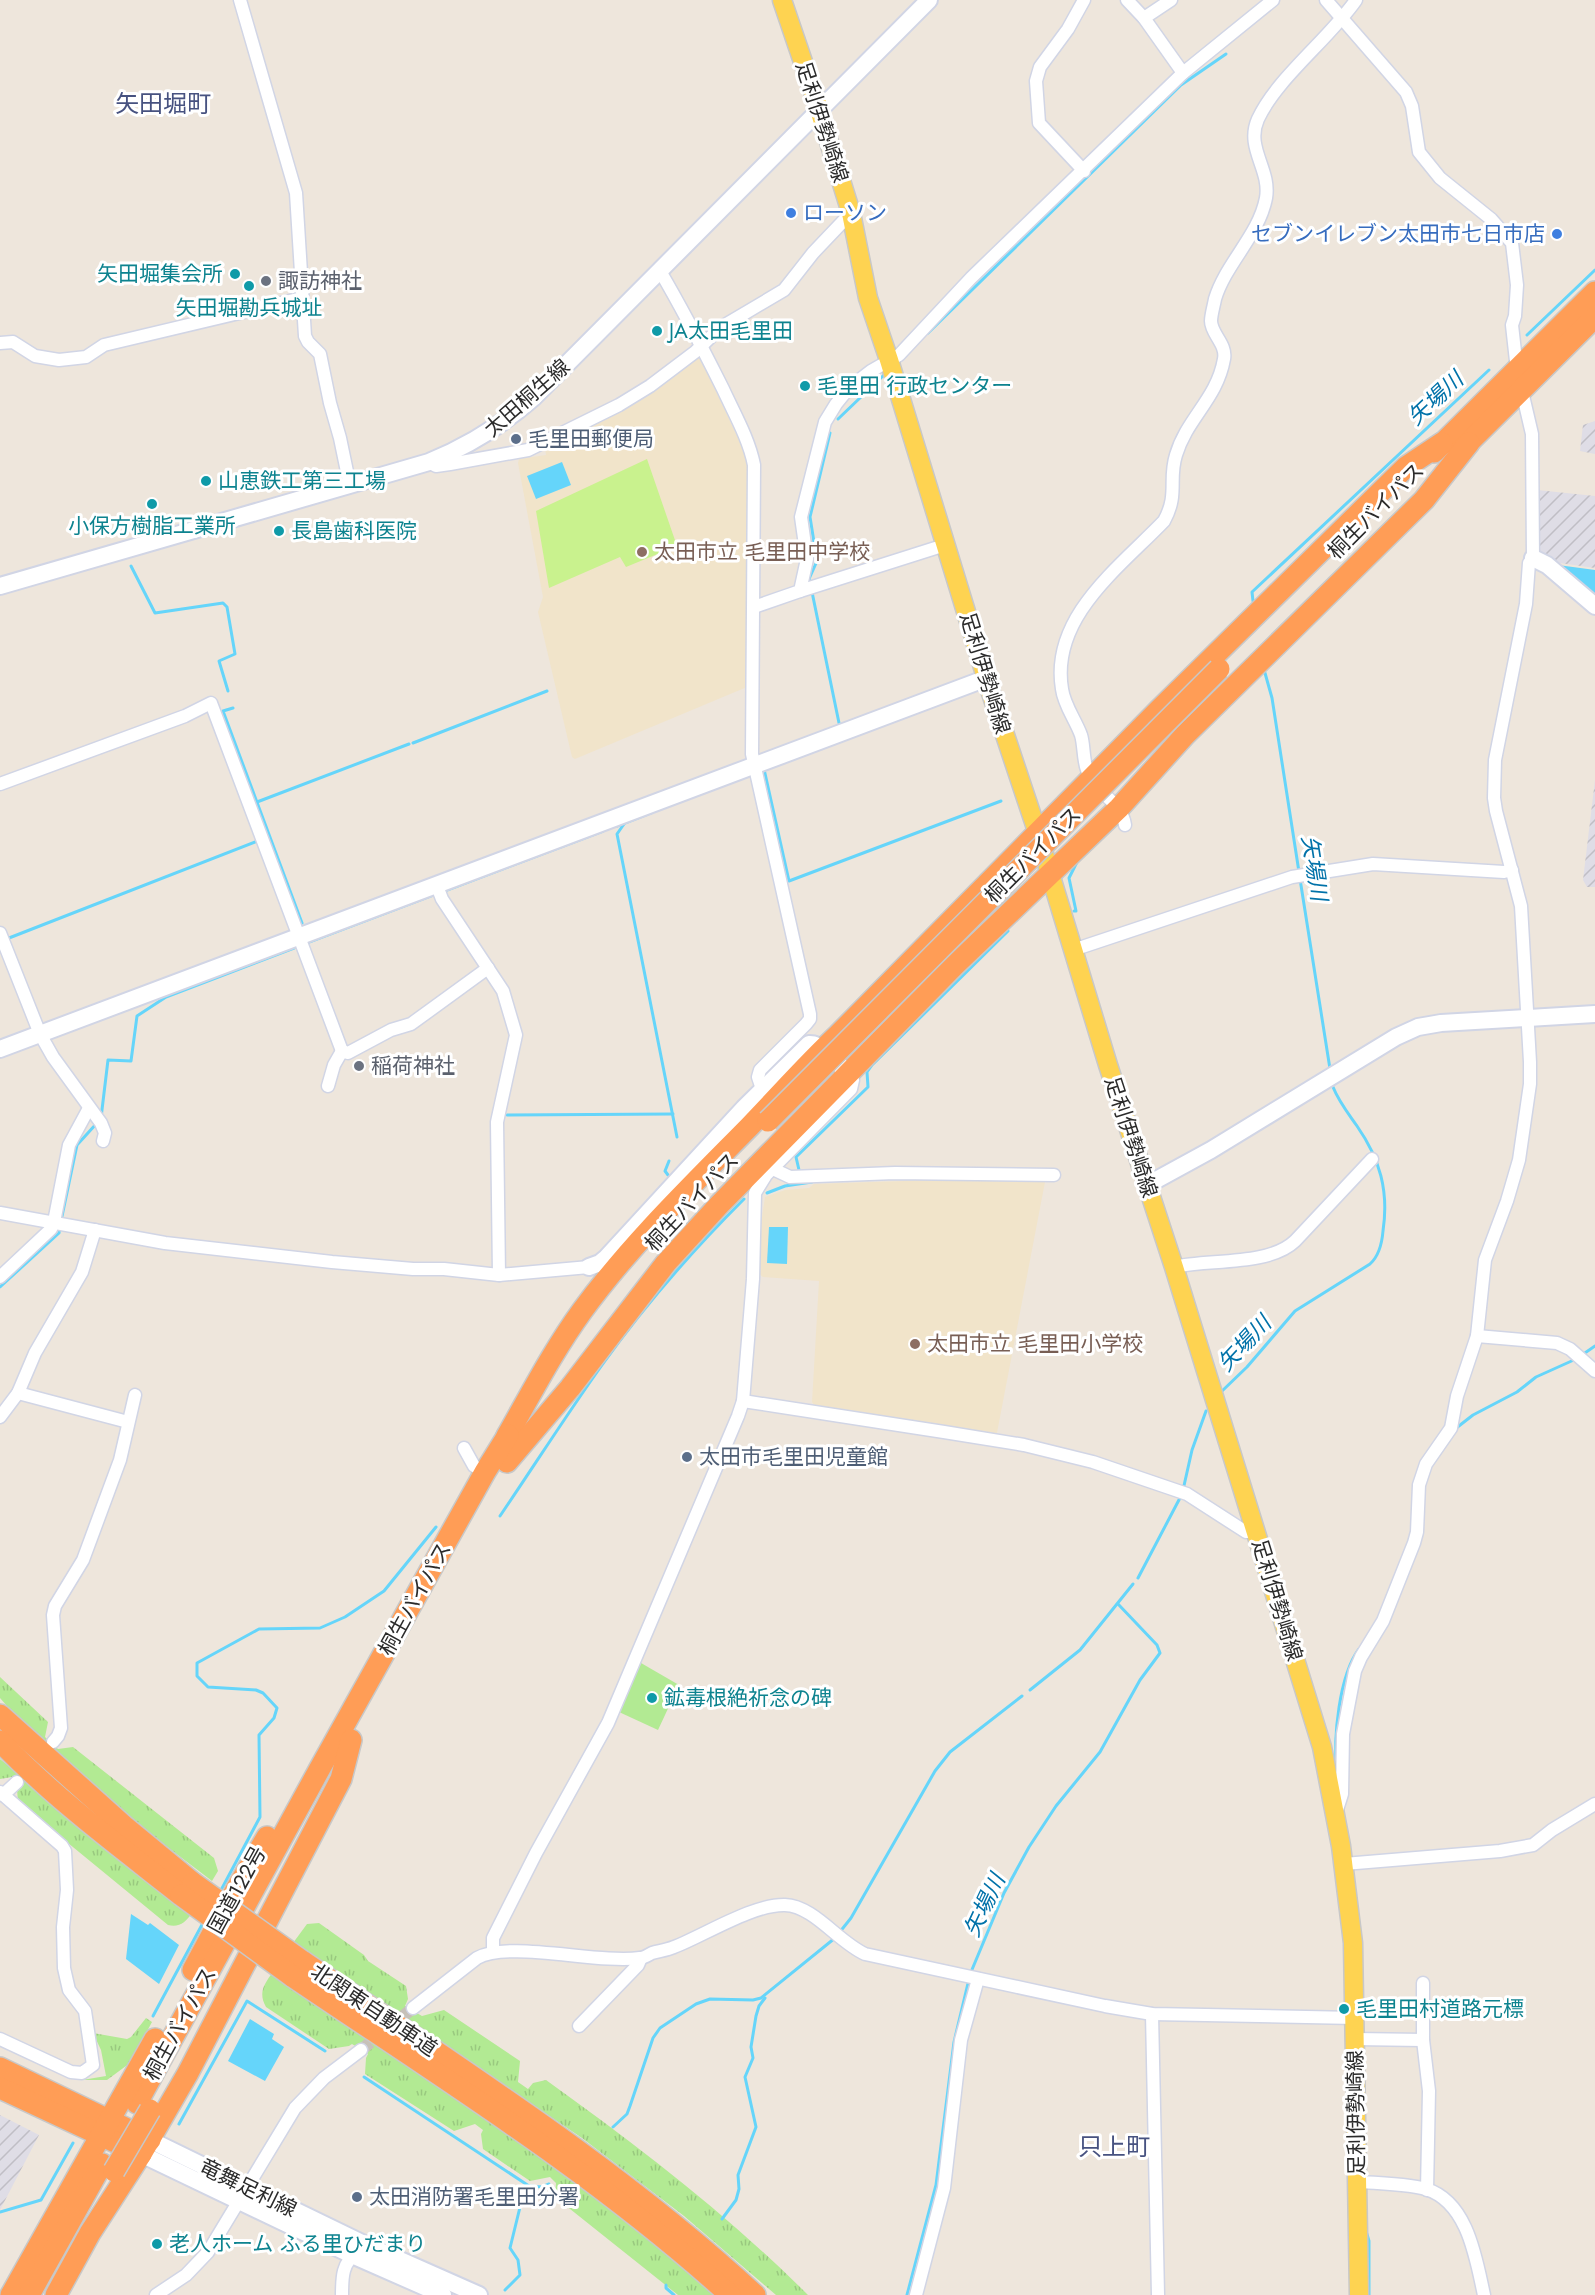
<svg xmlns="http://www.w3.org/2000/svg" width="1595" height="2295" viewBox="0 0 1595 2295" font-family="Jost,'Noto Sans JP',sans-serif">
  <style>
    .industrial { fill: url(#industrial-furrows) }
    .education { fill: #f1e4ca }
    .grass { fill: url(#grass-tufts) }
    .park { fill: #b2ea93 }
    .pitch { fill: #c9f28e }
    .water { fill: #65d5fa }
    .lines { fill: none; stroke-linecap: round; stroke-linejoin: round }
    .stream { stroke: #65d5fa; stroke-width: 3 }
    .street-tunnel { stroke: #c7c1b9; stroke-width: 12; stroke-dasharray: 12 6; stroke-linecap: butt }
    .street-casing { stroke: #d1d5e5; stroke-width: 15 }
    .secondary-casing { stroke: #d1d5e5; stroke-width: 20 }
    .primary-casing { stroke: #c8c8c8; stroke-width: 21 }
    .highway-casing { stroke: #c8c8c8; stroke-width: 24 }
    .street { stroke: #fff; stroke-width: 12 }
    .secondary { stroke: #fff; stroke-width: 16 }
    .primary { stroke: #fed351; stroke-width: 18 }
    .highway { stroke: #ff9d56; stroke-width: 21 }
    .highway-bridge-casing { stroke: #c8c8c8; stroke-width: 24; stroke-linecap: butt }
    .highway-bridge { stroke: #ff9d56; stroke-width: 21 }
    .shop-dot { fill: #3f7fe0; stroke: #fff; stroke-width: 2 }
    .culture-dot { fill: #0f9aa8; stroke: #fff; stroke-width: 2 }
    .worship-dot { fill: #6b7280; stroke: #fff; stroke-width: 2 }
    .service-dot { fill: #5c6f8a; stroke: #fff; stroke-width: 2 }
    .education-dot { fill: #8d6e63; stroke: #fff; stroke-width: 2 }
    .labels { text-anchor: middle; dominant-baseline: central; stroke-width: 6; stroke-linejoin: round; paint-order: stroke }
    .street-label { font-size: 21px; fill: #2b2b2b; stroke: #fff }
    .shop-label { font-size: 21px; fill: #366cbe; stroke: #fff; text-anchor: start }
    .culture-label { font-size: 21px; fill: #0d838f; stroke: #fff; text-anchor: start }
    .worship-label { font-size: 21px; fill: #5b616d; stroke: #fff; text-anchor: start }
    .service-label { font-size: 21px; fill: #4e5e75; stroke: #fff; text-anchor: start }
    .education-label { font-size: 21px; fill: #785e54; stroke: #fff; text-anchor: start }
    .water-label { font-size: 22px; font-style: italic; fill: #0172a9; stroke: #fff }
    .quarter-label { font-size: 24px; fill: #475280; stroke: #fff }
  </style>
  <defs>
    <pattern id="industrial-furrows" width="10" height="10" patternUnits="userSpaceOnUse" patternTransform="scale(1.5)"><rect width="10" height="10" fill="#dfdde6"/><path d="M-1 1l2-2M0 10L10 0M9 11l2-2" fill="none" stroke="#c0bec5"/></pattern>
    <pattern id="grass-tufts" width="24" height="20" patternUnits="userSpaceOnUse" patternTransform="scale(1.5)"><rect width="24" height="20" fill="#b2ea93"/><path d="M3 7l-1-3M5 7V3M7 7l1-3M15 17l-1-3M17 17v-4M19 17l1-3" fill="none" stroke="#99c97f"/></pattern>
  </defs>
  <rect width="100%" height="100%" fill="#eee6dc"/>
  <g class="industrial">
    <path d="M1595,421V454L1580,451L1583,425Z"/>
    <path d="M1537,490L1595,496V568L1553,562L1539,554Z"/>
    <path d="M1595,780V887H1587L1583,880Z"/>
    <path d="M0,2115L39,2135L0,2210Z"/>
  </g>
  <g class="education">
    <path d="M699,355L746,455L750,478L747,687L575,759L572,757L538,612L543,597L518,463L519,459L546,455L545,446Z"/>
    <path d="M1022,1177L1045,1182L996,1438L945,1426L815,1406L812,1402L819,1281L763,1277L758,1273L759,1223L762,1217L765,1197L785,1190L809,1188L814,1184Z"/>
  </g>
  <g class="grass">
    <path d="M0,1677L48,1722L45,1737L58,1749L73,1747L214,1858L218,1871L212,1881L153,1836L93,1784L7,1706L0,1698Z"/>
    <path d="M0,1759L179,1907L182,1904L192,1913C186,1922 179,1928 168,1925L18,1802L17,1789L20,1785L12,1777L0,1779Z"/>
    <path d="M319,1923L364,1955L368,1961L406,1986L408,1999L405,2006L422,2016L444,2010L520,2061L518,2082L528,2089L533,2083L546,2080C638,2146 728,2215 808,2295H776L684,2216L582,2138L293,1943L307,1924Z"/>
    <path d="M273,1972L525,2145L654,2241L716,2295H678L555,2197L556,2183L550,2177L530,2181L483,2149L481,2134L483,2130L475,2124L454,2131L365,2074L366,2058L368,2054L352,2044L349,2046L329,2049L266,2007C258,1993 264,1984 273,1972Z"/>
    <path d="M146,2018L152,2022L130,2063L107,2080H82L106,2076L101,2050L93,2033L127,2039L131,2037Z"/>
  </g>
  <path class="park" d="M641,1663L679,1685L658,1730L619,1712Z"/>
  <path class="pitch" d="M647,459L677,546L626,567L620,557L549,588L536,511Z"/>
  <g class="water">
    <path d="M562,462L571,485L536,499L527,476Z"/>
    <path d="M1558,565L1595,570V598Z"/>
    <path d="M769,1227H788L787,1264L767,1263Z"/>
    <path d="M131,1914L148,1925L150,1923L179,1945L159,1984L126,1959Z"/>
    <path d="M250,2019L274,2034L272,2039L284,2047L265,2081L228,2061Z"/>
  </g>
  <g class="lines">
    <g class="stream">
      <path d="M928,333L1181,85L1226,54"/>
      <path d="M1527,335L1595,270"/>
      <path d="M838,419L885,374"/>
      <path d="M131,566L155,613L223,603L227,607L235,654L219,661L228,691"/>
      <path d="M811,585L809,579L817,561L810,517L830,433"/>
      <path d="M812,592L839,723"/>
      <path d="M1253,601L1252,592L1489,370"/>
      <path d="M1265,673L1272,698L1299,872"/>
      <path d="M233,708L223,711L302,923"/>
      <path d="M413,743L547,691"/>
      <path d="M764,769L789,881L1001,801"/>
      <path d="M257,802L409,744"/>
      <path d="M624,824L617,834L677,1137"/>
      <path d="M617,826L653,812"/>
      <path d="M1300,879L1330,1069"/>
      <path d="M447,890L603,831"/>
      <path d="M1074,911H1076L1069,878L1077,862"/>
      <path d="M9,938L260,840"/>
      <path d="M309,942L433,895"/>
      <path d="M507,1115L673,1114"/>
      <path d="M101,1118L108,1060L131,1061L137,1016L166,997L294,948"/>
      <path d="M799,1170L796,1157L868,1087L867,1072L872,1065L1008,931"/>
      <path d="M668,1175L665,1171L669,1161"/>
      <path d="M767,1193L785,1186L812,1182"/>
      <path d="M61,1221L77,1145L97,1123"/>
      <path d="M0,1287L59,1233L60,1227"/>
      <path d="M1582,1355L1595,1346"/>
      <path d="M1221,1392L1247,1367L1295,1311L1370,1264C1379,1256 1382,1243 1383,1231C1389,1191 1380,1159 1357,1126C1348,1113 1339,1102 1333,1087"/>
      <path d="M1455,1429L1473,1415L1517,1392L1536,1377L1576,1359"/>
      <path d="M1183,1490L1192,1450L1206,1411"/>
      <path d="M500,1516C534,1466 567,1414 602,1365C644,1306 693,1250 744,1199"/>
      <path d="M1138,1578L1181,1496"/>
      <path d="M1030,1690L1080,1650L1133,1584"/>
      <path d="M1337,1770C1333,1738 1339,1676 1359,1649"/>
      <path d="M220,1892L260,1817L259,1735L274,1718L277,1708L263,1693L256,1690L208,1687L197,1676V1663L259,1629L320,1628L345,1617L384,1591L436,1527"/>
      <path d="M839,1933L851,1918L935,1771L950,1752L1022,1696"/>
      <path d="M971,1972L1004,1893L1029,1847L1056,1806L1100,1752L1140,1680L1160,1653L1157,1645L1118,1604"/>
      <path d="M153,2016L204,1921"/>
      <path d="M364,2077L529,2186L542,2187L549,2184"/>
      <path d="M179,2124L247,2001L325,2051"/>
      <path d="M613,2127L627,2114L630,2106L653,2038L660,2028L696,2004L710,1999L753,2000L761,1998L835,1938"/>
      <path d="M0,2212L41,2200L73,2143"/>
      <path d="M722,2219L736,2200L739,2189L738,2175L756,2127L745,2077L753,2058L751,2047L756,2016L759,2006L765,1998"/>
      <path d="M1366,2231L1369,2241V2295"/>
      <path d="M666,2285V2288L674,2295"/>
      <path d="M505,2290L520,2275L518,2260L510,2248L522,2199L529,2186"/>
      <path d="M907,2295L936,2185L954,2042L969,1979"/>
    </g>
    <path class="street-tunnel" d="M361,2050L413,2008"/>
    <g class="street-casing">
      <g id="street">
        <path d="M240,0L296,193L305,336L308,342L320,354L330,403L340,438L350,486"/>
        <path d="M1084,0L1068,29L1040,67L1036,81L1039,123L1084,171"/>
        <path d="M1127,0L1144,18L1183,73"/>
        <path d="M1326,0L1406,92L1412,106L1419,152L1440,178L1491,219L1512,243L1517,285L1515,316L1512,325L1517,370"/>
        <path d="M1144,18L1171,0"/>
        <path d="M660,271C683,310 703,349 723,389C734,413 749,439 754,465L752,754L810,1014V1019L806,1024L760,1070L758,1077L762,1089"/>
        <path d="M0,343L13,342L35,356L59,360L86,357L104,345L302,298"/>
        <path d="M429,462L436,466L450,464L528,450L619,405L650,386L695,352L720,328L784,290L813,253L851,213"/>
        <path d="M800,591L945,545"/>
        <path d="M754,607L800,591L807,559L801,517L825,422L836,404L849,388L871,371L899,355L971,278L1183,73L1273,0"/>
        <path d="M0,784L185,716L211,703L342,1051"/>
        <path d="M1125,825C1122,801 1094,793 1087,770C1083,759 1084,744 1081,735C1075,719 1064,705 1062,689C1050,617 1120,567 1164,521C1179,494 1168,480 1176,455C1187,418 1217,399 1224,359C1227,344 1211,334 1211,321C1211,315 1214,305 1215,299C1226,263 1259,235 1266,198C1271,169 1245,148 1258,119C1277,78 1329,39 1356,0"/>
        <path d="M437,886L442,899L503,991L516,1035L497,1122L499,1275"/>
        <path d="M0,933L40,1034L53,1057L101,1123L105,1133L103,1141"/>
        <path d="M1073,950L1292,877L1373,864L1504,872L1512,870"/>
        <path d="M328,1086L334,1065L342,1051L348,1053L391,1030L411,1024L488,968"/>
        <path d="M773,1169L790,1177L895,1173L1054,1175"/>
        <path d="M0,1213L165,1243L332,1262L413,1269H444L499,1275L589,1267"/>
        <path d="M1174,1267C1209,1259 1269,1266 1295,1241L1372,1159"/>
        <path d="M0,1277L51,1229L54,1222L69,1145L89,1108"/>
        <path d="M1477,1336L1557,1343L1570,1349L1595,1371"/>
        <path d="M18,1393L128,1422"/>
        <path d="M743,1401L944,1432L1024,1445L1093,1462L1187,1494L1246,1532L1256,1531"/>
        <path d="M0,1417L18,1393L35,1353L82,1272L95,1230"/>
        <path d="M464,1448L474,1466L485,1472"/>
        <path d="M53,1742L58,1736L61,1728L53,1615L55,1606L83,1560L120,1460L135,1395"/>
        <path d="M0,1792L62,1846L65,1851L67,1890L63,1927L64,1968L69,1990L85,2011L93,2065L82,2073L71,2072L0,2039"/>
        <path d="M3,1795L17,1782"/>
        <path d="M1336,1813L1342,1794L1343,1734L1355,1671L1361,1657L1383,1621L1414,1543L1417,1532L1419,1485L1426,1464L1451,1428L1457,1396L1477,1336L1485,1260L1507,1201L1519,1160L1530,1084V1062L1521,906L1496,811L1494,798L1495,760L1526,604L1529,563L1533,558L1532,434L1521,387"/>
        <path d="M1344,1864L1500,1851L1533,1845L1552,1830L1595,1804"/>
        <path d="M493,1952V1938L536,1853L608,1723L738,1416L743,1401L753,1279L755,1193L766,1175L851,1089L853,1080L848,1074"/>
        <path d="M1423,1983V2040L1429,2091L1427,2190"/>
        <path d="M413,2008L477,1958C509,1940 597,1964 640,1958C644,1958 648,1955 652,1953C659,1951 667,1950 674,1947C705,1935 753,1904 785,1905C814,1906 838,1942 865,1954L1105,2006L1152,2014L1355,2018"/>
        <path d="M1152,2014L1158,2295"/>
        <path d="M579,2026L638,1965L641,1958"/>
        <path d="M1355,2039L1423,2040"/>
        <path d="M1356,2182C1376,2183 1408,2184 1426,2189C1468,2202 1476,2259 1484,2295"/>
        <path d="M156,2295L186,2275L208,2252L295,2108L324,2078L361,2050"/>
        <path d="M342,2295C342,2277 342,2263 358,2251"/>
        <path d="M916,2295L944,2188L961,2040L978,1979"/>
      </g>
    </g>
    <g class="secondary-casing">
      <g id="secondary">
        <path d="M1533,558L1547,565L1595,606"/>
        <path d="M0,586L429,462C468,446 501,426 533,398L929,0"/>
        <path d="M0,1049L987,678"/>
        <path d="M1147,1185L1211,1150L1396,1037L1418,1027L1441,1023L1595,1014"/>
        <path d="M589,1267L600,1263L606,1258L744,1108L809,1044C824,1043 838,1064 848,1074"/>
        <path d="M150,2140L366,2245L479,2295"/>
        <path d="M141,2154L352,2255L443,2295"/>
      </g>
    </g>
    <g class="primary-casing">
      <path id="primary" d="M782,0L818,106L851,213L868,298L889,360L989,687L1038,834L1108,1065L1174,1267L1322,1747L1341,1846L1353,1943L1359,2295"/>
    </g>
    <g class="highway-casing">
      <g id="highway">
        <path d="M1434,452L1595,292"/>
        <path d="M1459,452L1595,317"/>
        <path d="M507,1436C531,1394 553,1351 582,1311C631,1244 691,1186 750,1126C779,1096 807,1064 838,1035L1159,710L1406,467L1442,443"/>
        <path d="M507,1462L570,1388L666,1263L719,1205L955,965L1119,808L1185,735L1424,500L1469,443"/>
        <path d="M0,1715L124,1826L193,1883"/>
        <path d="M0,1741C55,1799 119,1846 181,1895"/>
        <path d="M302,1961C457,2067 617,2167 755,2295"/>
        <path d="M193,1970L237,1888L267,1837"/>
        <path d="M292,1976C441,2077 596,2173 730,2295"/>
        <path d="M0,2068L150,2140"/>
        <path d="M0,2088L141,2154"/>
        <path d="M137,2103L319,1770L485,1472L508,1435"/>
        <path d="M11,2295L155,2039"/>
        <path d="M29,2295L102,2164"/>
        <path d="M56,2295L90,2233L141,2154L188,2073L341,1779L351,1740"/>
      </g>
    </g>
    <use href="#street" class="street"/>
    <use href="#secondary" class="secondary"/>
    <use href="#primary" class="primary"/>
    <use href="#highway" class="highway"/>
    <g class="highway-bridge-casing">
      <g id="highway-bridge">
        <path d="M768,1121L1219,669"/>
        <path d="M193,1883L302,1961"/>
        <path d="M181,1895L292,1976"/>
        <path d="M114,2171L150,2110"/>
      </g>
    </g>
    <use href="#highway-bridge" class="highway-bridge"/>
  </g>
  <g class="shop-dot">
    <circle cx="791" cy="213" r="6"/>
    <circle cx="1557" cy="234" r="6"/>
  </g>
  <g class="culture-dot">
    <circle cx="235" cy="274" r="6"/>
    <circle cx="249" cy="286" r="6"/>
    <circle cx="657" cy="331" r="6"/>
    <circle cx="805" cy="386" r="6"/>
    <circle cx="206" cy="481" r="6"/>
    <circle cx="152" cy="504" r="6"/>
    <circle cx="279" cy="531" r="6"/>
    <circle cx="652" cy="1698" r="6"/>
    <circle cx="1344" cy="2009" r="6"/>
    <circle cx="157" cy="2244" r="6"/>
  </g>
  <g class="worship-dot">
    <circle cx="266" cy="281" r="6"/>
    <circle cx="359" cy="1066" r="6"/>
  </g>
  <g class="service-dot">
    <circle cx="516" cy="439" r="6"/>
    <circle cx="687" cy="1457" r="6"/>
    <circle cx="357" cy="2197" r="6"/>
  </g>
  <g class="education-dot">
    <circle cx="642" cy="552" r="6"/>
    <circle cx="915" cy="1344" r="6"/>
  </g>
  <g class="labels">
    <g class="street-label">
      <text transform="translate(822 122) rotate(72)">足利伊勢崎線</text>
      <text transform="translate(527 398) rotate(-41)">太田桐生線</text>
      <text transform="translate(1376 511) rotate(-45)">桐生バイパス</text>
      <text transform="translate(985 673) rotate(73)">足利伊勢崎線</text>
      <text transform="translate(1033 855) rotate(-45)">桐生バイパス</text>
      <text transform="translate(1131 1137) rotate(72)">足利伊勢崎線</text>
      <text transform="translate(692 1202) rotate(-47)">桐生バイパス</text>
      <text transform="translate(415 1599) rotate(-61)">桐生バイパス</text>
      <text transform="translate(1277 1600) rotate(73)">足利伊勢崎線</text>
      <text transform="translate(237 1890) rotate(-61)">国道122号</text>
      <text transform="translate(374 2010) rotate(34)">北関東自動車道</text>
      <text transform="translate(180 2024) rotate(-61)">桐生バイパス</text>
      <text transform="translate(1356 2113) rotate(-91)">足利伊勢崎線</text>
      <text transform="translate(248 2188) rotate(26)">竜舞足利線</text>
    </g>
    <g class="shop-label">
      <text x="803" y="213">ローソン</text>
      <text x="1545" y="234" text-anchor="end">セブンイレブン太田市七日市店</text>
    </g>
    <g class="culture-label">
      <text x="223" y="274" text-anchor="end">矢田堀集会所</text>
      <text x="249" y="308" text-anchor="middle">矢田堀勘兵城址</text>
      <text x="669" y="331">JA太田毛里田</text>
      <text x="817" y="386">毛里田 行政センター</text>
      <text x="218" y="481">山恵鉄工第三工場</text>
      <text x="152" y="526" text-anchor="middle">小保方樹脂工業所</text>
      <text x="291" y="531">長島歯科医院</text>
      <text x="664" y="1698">鉱毒根絶祈念の碑</text>
      <text x="1356" y="2009">毛里田村道路元標</text>
      <text x="169" y="2244">老人ホーム ふる里ひだまり</text>
    </g>
    <g class="worship-label">
      <text x="278" y="281">諏訪神社</text>
      <text x="371" y="1066">稲荷神社</text>
    </g>
    <g class="service-label">
      <text x="528" y="439">毛里田郵便局</text>
      <text x="699" y="1457">太田市毛里田児童館</text>
      <text x="369" y="2197">太田消防署毛里田分署</text>
    </g>
    <g class="education-label">
      <text x="654" y="552">太田市立 毛里田中学校</text>
      <text x="927" y="1344">太田市立 毛里田小学校</text>
    </g>
    <g class="water-label">
      <text transform="translate(1435 398) rotate(-43)">矢場川</text>
      <text transform="translate(1315 868) rotate(81)">矢場川</text>
      <text transform="translate(1244 1343) rotate(-47)">矢場川</text>
      <text transform="translate(984 1905) rotate(-65)">矢場川</text>
    </g>
    <g class="quarter-label">
      <text x="163" y="103">矢田堀町</text>
      <text x="1114" y="2146">只上町</text>
    </g>
  </g>
</svg>
